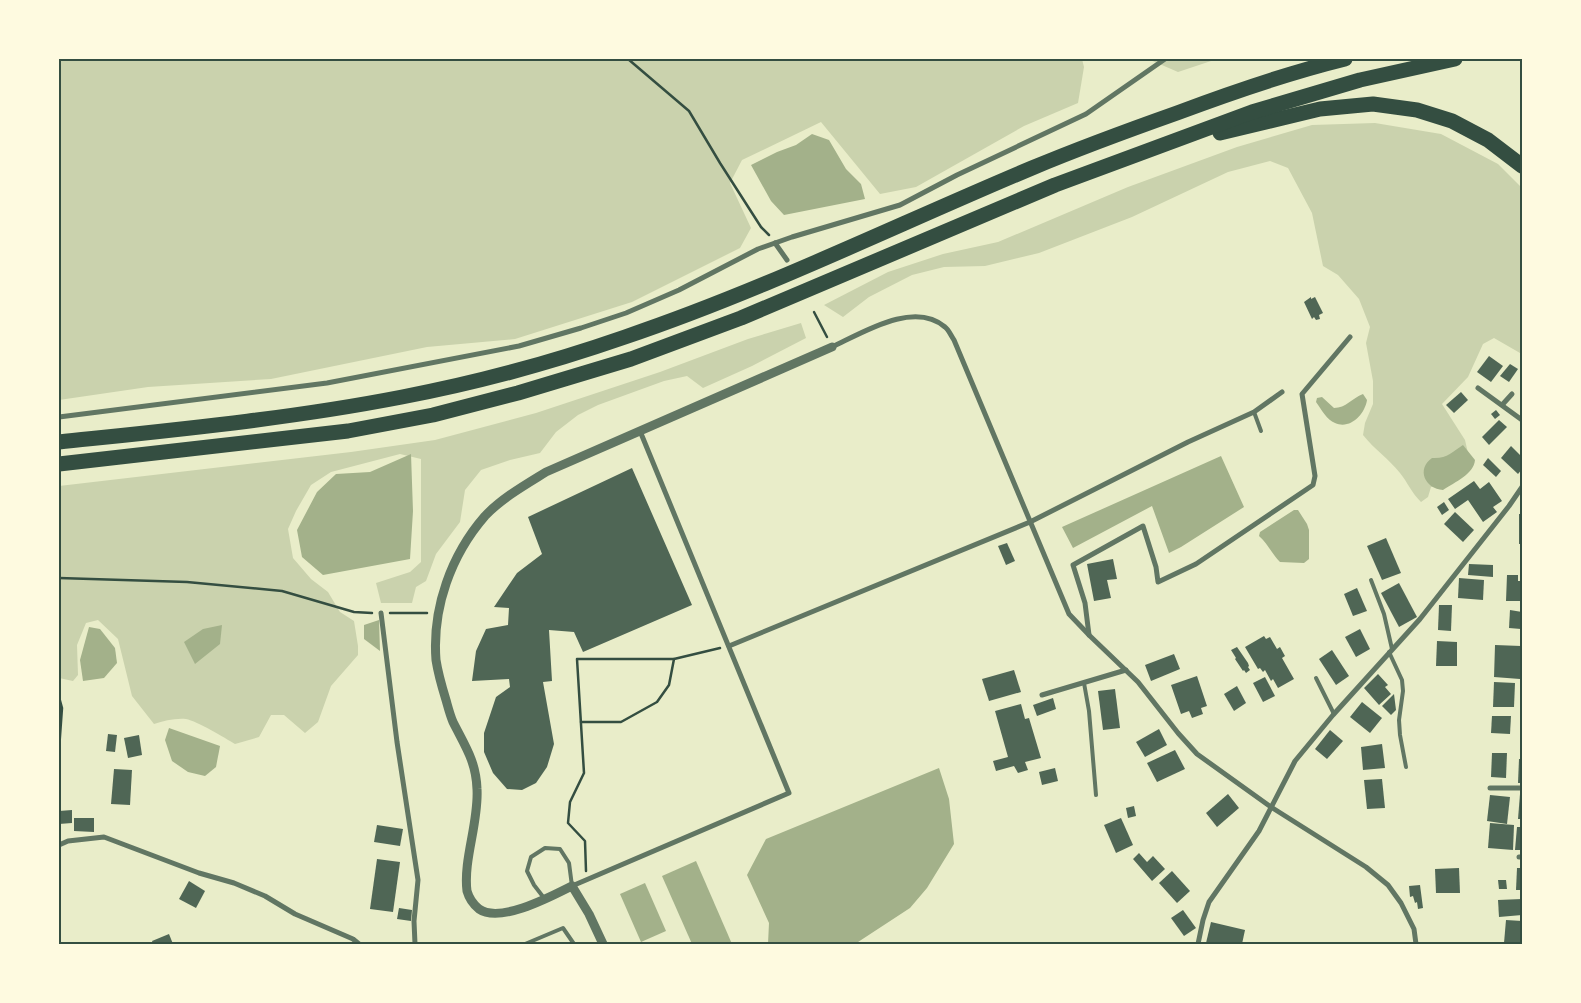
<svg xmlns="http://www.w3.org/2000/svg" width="1581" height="1003" viewBox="0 0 1581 1003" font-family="'Roboto Condensed',sans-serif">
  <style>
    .green { fill: #cad2ad }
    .water { fill: #a3b18a }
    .building { fill: #4f6655 }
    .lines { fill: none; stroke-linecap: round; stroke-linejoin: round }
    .path { stroke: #344e41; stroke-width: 2.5 }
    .service { stroke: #617663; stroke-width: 4 }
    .minor { stroke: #617663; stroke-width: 5 }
    .tertiary { stroke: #617663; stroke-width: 9 }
    .motorway { stroke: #344e41; stroke-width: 15 }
    .neatline { fill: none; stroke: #344e41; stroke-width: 2 }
  </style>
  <rect width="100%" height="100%" fill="#e9edc9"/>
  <g class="green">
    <path d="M59,59H1082L1084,67L1078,103L1024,126L916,187L880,194L821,122L742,160L730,183L751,228L740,248L632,302L515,339L427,347L271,379L148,387L59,400Z"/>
    <path d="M1148,59H1217L1178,72Z"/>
    <path d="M1375,123L1441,134L1498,164L1522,188V352L1520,353L1494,338L1483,344L1468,377L1442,404L1465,440L1471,466L1449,481L1431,487L1428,497L1421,502C1411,492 1408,483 1400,473C1389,459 1374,449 1363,435L1365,423L1373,404V381L1366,343L1370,327L1359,299L1338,275L1323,266L1312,213L1288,168L1270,161L1228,172L1132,217L1039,253L985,266L944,267L912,275L869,297L843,317L824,305L888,272L943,254L998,242L1128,187L1237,147L1312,125Z"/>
    <path d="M801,323L806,338L752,366L703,388L687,376L664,381L598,405L578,415L556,432L540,453L510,460L481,470L465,490L460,522L436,554L426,581L416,587L412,603H381L376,583L410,572L421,562V459L400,454L331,472L311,485L296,511L288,529L293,558L311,579L328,592L340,612L354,621L358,646V655L331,686L318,722L305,733L284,715H271L259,737L235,744C225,738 197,721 186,719C175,718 164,721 154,724L132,696L118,639L98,620L86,623L77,645L78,675L73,681L59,678V486L351,452L435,440L536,413L660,372L748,339Z"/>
  </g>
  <g class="water">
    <path d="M812,134L829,140L846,169L861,184L865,199L784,215L771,201L751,165L777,152L796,145Z"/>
    <path d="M1363,394L1367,400C1365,414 1350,430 1335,423C1327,420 1321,409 1316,402L1317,398L1322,397L1334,408C1346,408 1352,398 1363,394Z"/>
    <path d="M1463,445L1475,460C1474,474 1455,482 1443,490C1425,489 1416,469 1432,458C1447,459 1452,452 1463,445Z"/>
    <path d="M411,454L413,511L410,559L323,575L302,557L297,530L317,492L336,474L370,472Z"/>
    <path d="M1221,456L1244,507L1181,547L1169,553L1152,506L1073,548L1062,527Z"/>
    <path d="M1294,510H1298L1307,524L1309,530V559L1304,563L1280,562C1272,554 1268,544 1259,536L1260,532Z"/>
    <path d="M379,620L380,651L364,639V625Z"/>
    <path d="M222,625L220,644L195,664L184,642L203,629Z"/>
    <path d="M89,627L100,629L115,648L117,663L104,678L83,681L80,660Z"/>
    <path d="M169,728L220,746L216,767L205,776L188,772L172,761L165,740Z"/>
    <path d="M939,768L949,799L954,844L927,888L910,908L855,944H768L769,923L747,875L766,839Z"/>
    <path d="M696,861L732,944H692L662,876Z"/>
    <path d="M645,883L666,931L641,942L620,894Z"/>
  </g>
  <g class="building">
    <path d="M1311,297V299L1315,297L1323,313L1319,315L1320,319L1316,320L1314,317L1312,319L1304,302Z"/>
    <path d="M1489,356L1503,366L1491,382L1477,372Z"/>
    <path d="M1510,364L1518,369L1509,382L1500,376Z"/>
    <path d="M1461,392L1468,400L1454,413L1446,405Z"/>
    <path d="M1496,410L1500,415L1495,419L1491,414Z"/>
    <path d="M1499,420L1507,427L1489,445L1482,437Z"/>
    <path d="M1511,446L1522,457V469L1518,474L1501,458Z"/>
    <path d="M1488,458L1501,471L1496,477L1483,465Z"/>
    <path d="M632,468L692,605L583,652L574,632L549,630L552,681L543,682L554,744L547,767L536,783L522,790L507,789L493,773L484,752V733L496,697L510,687L509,679L472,681L476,651L486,629L508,625L509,608L494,607L517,573L542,554L528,517Z"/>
    <path d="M1474,481L1480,489L1489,482L1502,501L1493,507L1497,512L1483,522L1468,500L1455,509L1448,499Z"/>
    <path d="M1444,502L1449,510L1442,515L1437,507Z"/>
    <path d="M1455,512L1474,530L1463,542L1444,524Z"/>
    <rect x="1519" y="514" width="3" height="30"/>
    <path d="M1386,538L1401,573L1382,580L1367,546Z"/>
    <path d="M1007,543L1015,561L1006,565L998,546Z"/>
    <path d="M1113,559L1117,579L1107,580L1111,598L1094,601L1087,564Z"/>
    <path d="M1469,564L1493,565V577L1468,575Z"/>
    <path d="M1507,575H1518V581H1522V601H1506Z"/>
    <path d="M1459,578L1484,580L1483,600L1458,598Z"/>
    <path d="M1399,583L1417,617L1399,627L1381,593Z"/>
    <path d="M1357,588L1367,611L1353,616L1344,594Z"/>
    <path d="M1439,605H1452L1451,631L1438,630Z"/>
    <path d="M1510,610L1522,612L1521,629L1509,628Z"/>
    <path d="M1360,629L1370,649L1356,657L1345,637Z"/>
    <path d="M1264,636L1266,639L1270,637L1277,649L1280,647L1285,656L1282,658L1294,679L1278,688L1273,679L1271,681L1265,670L1263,672L1260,668L1258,669L1245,647Z"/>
    <path d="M1437,641L1457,642V666H1436Z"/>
    <path d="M1495,645L1521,646L1520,679L1494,677Z"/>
    <path d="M1237,647L1248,663L1249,666L1248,667L1250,670L1246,673L1244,670L1243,671L1235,659L1236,658L1231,650Z"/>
    <path d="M1332,650L1349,676L1336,685L1319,659Z"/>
    <path d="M1174,654L1180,669L1151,681L1145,665Z"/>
    <path d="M1014,670L1021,692L989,701L982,679Z"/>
    <path d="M1378,674L1388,685L1385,687L1391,694L1379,705L1364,688Z"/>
    <path d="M1197,676L1207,706L1201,708L1203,714L1192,718L1189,711L1181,714L1171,685Z"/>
    <path d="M1265,677L1275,696L1263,702L1253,683Z"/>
    <path d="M1494,682L1515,683L1514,707H1493Z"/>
    <path d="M1237,686L1246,703L1234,711L1224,694Z"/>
    <path d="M1115,689L1120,728L1103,730L1098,691Z"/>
    <path d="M1394,694L1396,710L1391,715L1382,706Z"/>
    <path d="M1053,698L1056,709L1037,716L1033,705Z"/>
    <path d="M1362,702L1382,718L1370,733L1350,717Z"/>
    <path d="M1021,704L1025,719L1029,718L1041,758L1025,762L1028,770L1018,773L1014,766L996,771L993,761L1008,757L995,711Z"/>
    <path d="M1492,716H1511L1510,734L1491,733Z"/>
    <path d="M1520,720H1522V750H1521Z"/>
    <path d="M1159,729L1167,745L1145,757L1136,742Z"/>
    <path d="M1330,730L1343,741L1327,759L1315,749Z"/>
    <path d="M108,734L117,735L115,752L106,751Z"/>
    <path d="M139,735L142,755L128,758L124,738Z"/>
    <path d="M1382,744L1385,768L1363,770L1361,747Z"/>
    <path d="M1175,750L1185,769L1157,782L1147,763Z"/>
    <path d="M1492,753H1507L1506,778L1491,777Z"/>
    <path d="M1519,759H1522V783H1518Z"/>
    <path d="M1055,768L1058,781L1042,785L1039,772Z"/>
    <path d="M114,769L132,770L130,805L111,804Z"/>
    <path d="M1382,779L1385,808L1367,809L1364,780Z"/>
    <path d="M1228,794L1239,808L1217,827L1206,813Z"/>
    <path d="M1520,794H1522V819H1518Z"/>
    <path d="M1490,795L1510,797L1507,824L1487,821Z"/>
    <path d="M1134,806L1136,816L1128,818L1126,808Z"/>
    <path d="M72,810V823L59,824V811Z"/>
    <path d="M74,818H94V832L74,831Z"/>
    <path d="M1121,818L1133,845L1116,853L1104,825Z"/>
    <path d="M1490,823L1514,825L1513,850L1488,848Z"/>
    <path d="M377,825L403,829L400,846L374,842Z"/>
    <path d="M1517,827H1522V850H1515Z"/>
    <path d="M1139,853L1147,862L1153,856L1165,869L1152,881L1133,859Z"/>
    <path d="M377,859L400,862L393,912L370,909Z"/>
    <path d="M1459,868L1460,893H1436L1435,869Z"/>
    <path d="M1517,868H1522V890H1516Z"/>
    <path d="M1172,871L1190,891L1177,903L1159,883Z"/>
    <path d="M1498,880H1506L1507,889H1499Z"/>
    <path d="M189,881L205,891L196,908L179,899Z"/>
    <path d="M1420,885L1423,908L1418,909L1417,902L1415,903L1413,896L1410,897L1409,886Z"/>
    <path d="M1522,899V915L1499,917L1498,900Z"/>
    <path d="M399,908L412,910L411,921L397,919Z"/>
    <path d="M1183,910L1196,928L1184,936L1171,918Z"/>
    <path d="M1506,920L1522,921V944L1504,943Z"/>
    <path d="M1211,922L1245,930L1242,944H1213L1206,943Z"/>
    <path d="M169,934L173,944H153L152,941Z"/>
  </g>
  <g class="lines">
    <g class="path">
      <path d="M628,59L689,111L720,163L761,227L769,235"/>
      <path d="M814,312L827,337"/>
      <path d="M59,578L187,582L282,591L354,612L372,613"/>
      <path d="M390,613H427"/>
      <path d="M59,697L62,708L59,750"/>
      <path d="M581,722H621L657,702L669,685L674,659"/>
      <path d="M586,871L585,841L568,823L570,802L584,773L577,659H674L720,648"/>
    </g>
    <g class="service">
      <path d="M1254,412L1261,431"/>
      <path d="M1371,580L1384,614L1392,649"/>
      <path d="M1389,652L1402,680L1403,691L1399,720L1400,735L1406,767"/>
      <path d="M1316,678L1334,714"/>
      <path d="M1084,683L1089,711L1096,795"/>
      <path d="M544,898L534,885L527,871L531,857L545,848L560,849L569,863L572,886"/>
      <path d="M525,944L563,928L574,944"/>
    </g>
    <g class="minor">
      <path d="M775,243L787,260"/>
      <path d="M832,347C862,333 914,300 945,327C949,330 951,336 954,340L1069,614L1090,636L1138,682L1178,733L1197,754L1271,807L1366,867L1388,885L1401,903L1414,929L1416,944"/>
      <path d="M1478,388L1522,420"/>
      <path d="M1502,405L1512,394"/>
      <path d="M59,417L327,383L519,346L581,328L626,313L679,290L758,249L792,237L900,205L957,175L1086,114L1165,59"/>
      <path d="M381,613L397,742L418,880L414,921L415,944"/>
      <path d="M1089,635L1085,603L1073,565L1143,526L1156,567L1158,582L1196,564L1313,485L1315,476L1302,394L1350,337"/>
      <path d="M729,646L1030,522L1188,442L1254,412L1282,392"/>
      <path d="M1042,695L1126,670"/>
      <path d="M1490,788H1522"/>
      <path d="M59,845L68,841L104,837L199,873L234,883L265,896L295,914L353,939L359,944"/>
      <path d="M1519,857H1522"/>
      <path d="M572,886L789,793L640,431"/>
      <path d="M1198,944L1203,920L1209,902L1259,831L1295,761L1333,715L1420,619L1509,506L1522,487"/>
    </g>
    <path class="tertiary" d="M603,944L589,914L572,886C552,896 500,924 479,909C474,905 469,898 467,891C463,860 479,822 477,789C476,761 465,746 453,722C450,715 448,707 446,700C442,687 438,673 436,660C432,608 451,555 485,516C502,498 525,485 546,472L832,347"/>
    <g class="motorway">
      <path d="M1220,133L1320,109L1373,104L1417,110L1452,121L1488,140L1522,166"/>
      <path d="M59,442C173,430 289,419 402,397C476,383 553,362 625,337C764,290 896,225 1032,168C1080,148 1129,130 1177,113C1233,92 1288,73 1345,59"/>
      <path d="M59,464L348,431L433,415L518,393L631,359L741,318L1055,185L1252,112L1360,80L1455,59"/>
    </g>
  </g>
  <rect width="1581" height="1003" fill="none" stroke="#fefae0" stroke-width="120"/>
  <rect x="60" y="60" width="1461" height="883" class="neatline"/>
</svg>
